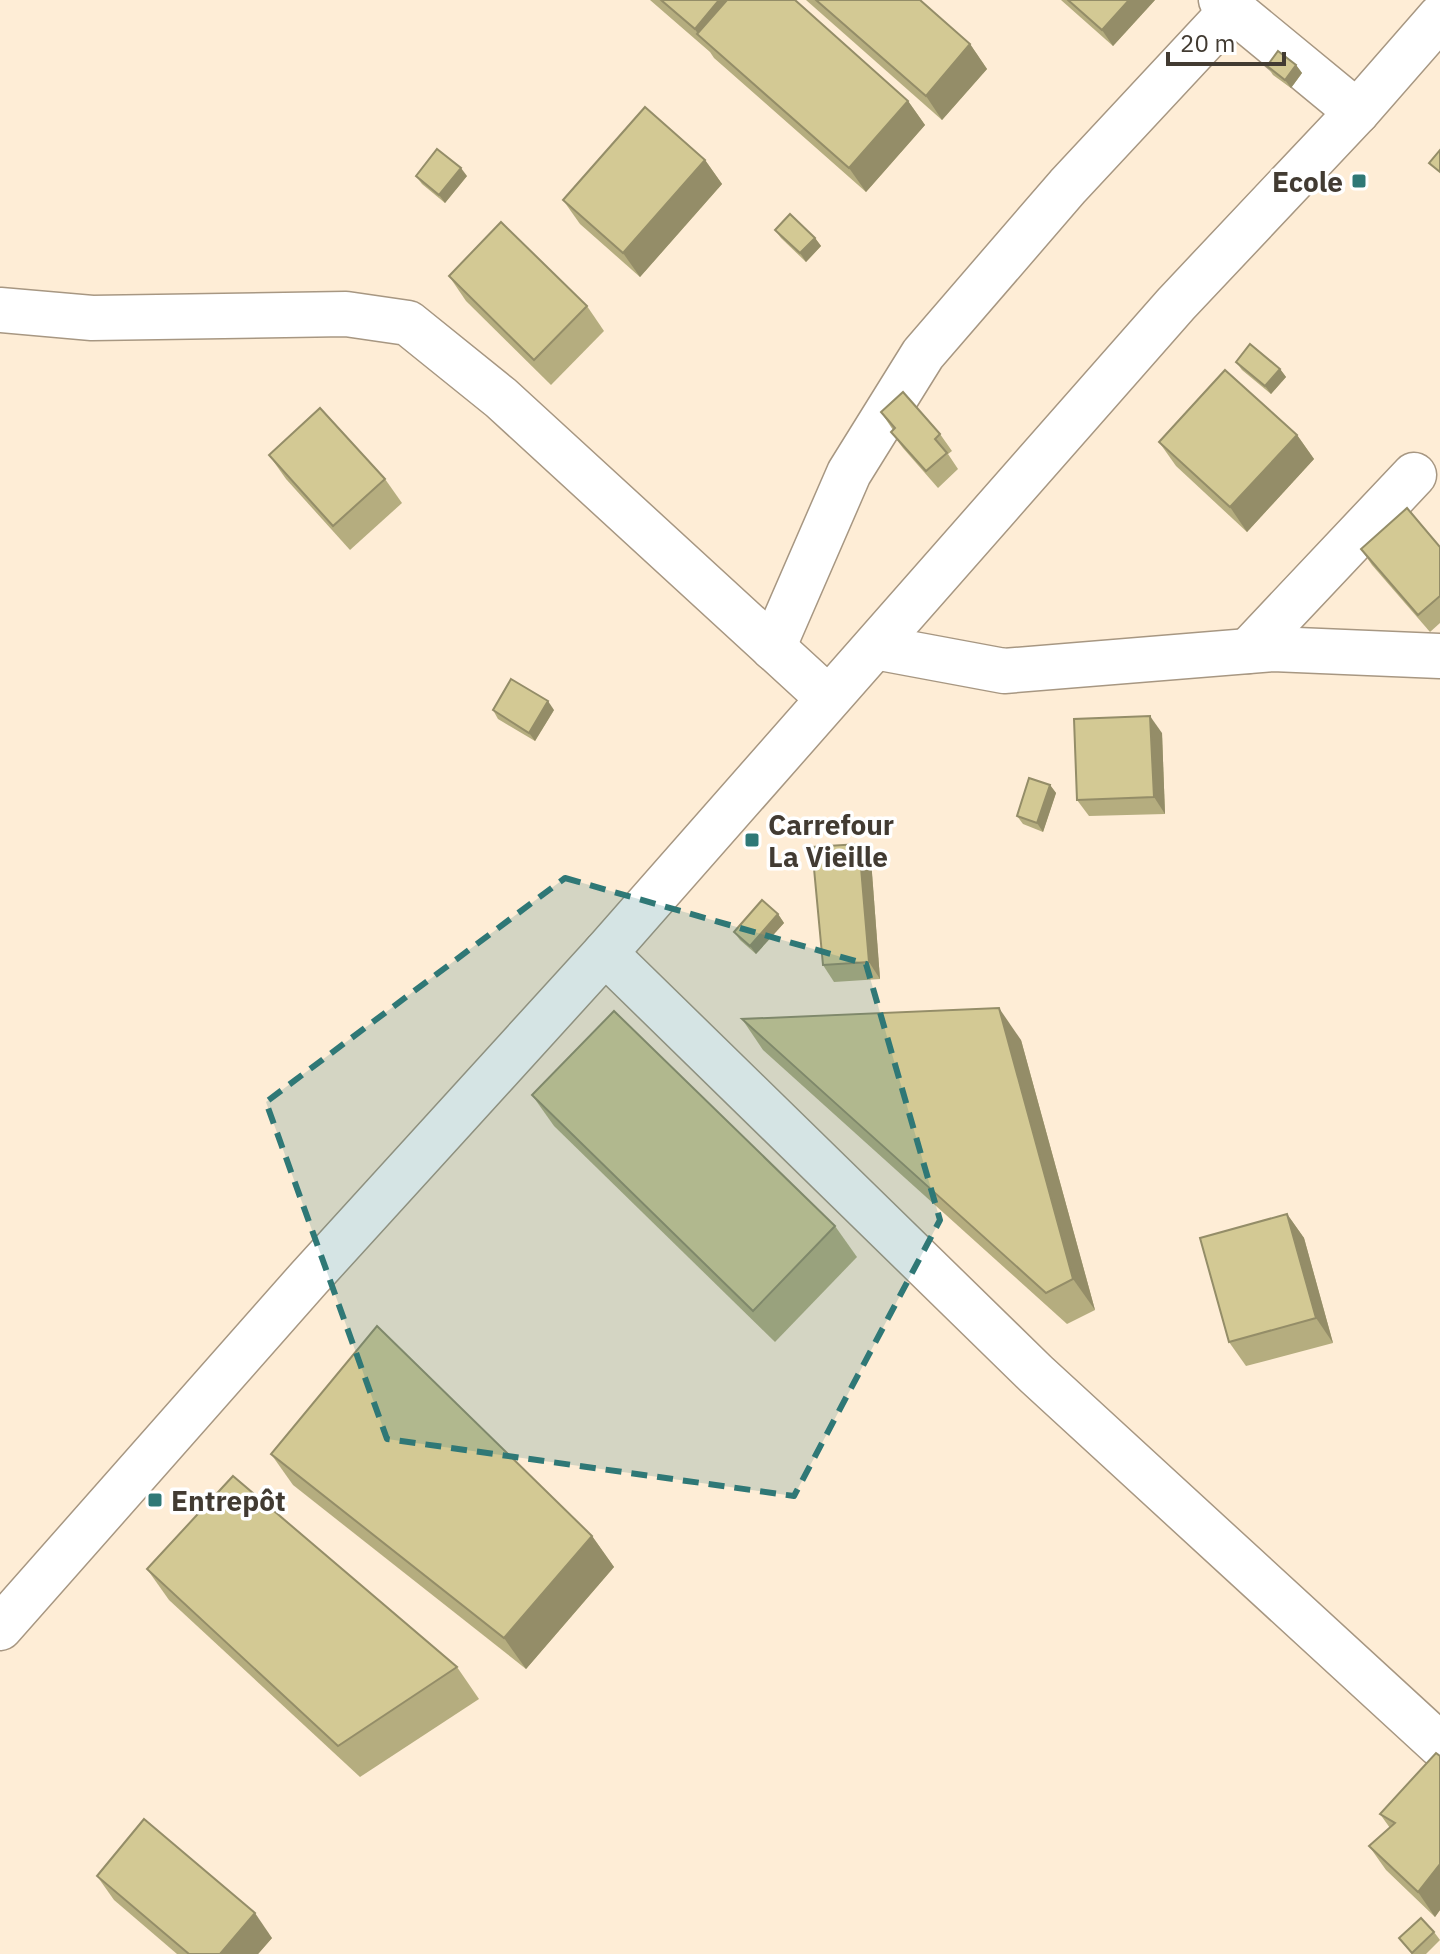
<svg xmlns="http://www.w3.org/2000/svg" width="1440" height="1954" viewBox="0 0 1440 1954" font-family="'IBM Plex Sans',sans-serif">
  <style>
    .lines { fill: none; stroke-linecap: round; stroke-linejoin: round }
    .minor-casing { stroke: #a79782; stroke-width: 47 }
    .tertiary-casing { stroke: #a79782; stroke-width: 47 }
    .minor { stroke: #fff; stroke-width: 44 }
    .tertiary { stroke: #fff; stroke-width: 44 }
    .wall { fill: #b5ad7f }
    .shaded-wall { fill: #948d68 }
    .building { fill: #d3c994; stroke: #948d68; stroke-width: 2 }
    .marked { fill: #2f7876; fill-opacity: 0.2; stroke: #2f7876; stroke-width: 6; stroke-dasharray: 16 10; stroke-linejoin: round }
    .poi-dot { fill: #2f7876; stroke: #fff; stroke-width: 3 }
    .labels { text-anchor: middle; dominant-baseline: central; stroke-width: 7; stroke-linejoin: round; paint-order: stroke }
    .poi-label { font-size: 28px; font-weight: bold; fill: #423b32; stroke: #fff; text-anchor: start }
  </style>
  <rect width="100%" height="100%" fill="#feedd6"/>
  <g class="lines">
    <g class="minor-casing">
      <g id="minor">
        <path d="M1221,0L1357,112"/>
        <path d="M0,310L92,318L346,314L408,323L501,398L828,698"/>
        <path d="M875,647L1004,671L1273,649L1440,656"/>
        <path d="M773,648L849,473L923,354L1068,186L1232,10"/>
        <path d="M1248,651L1414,475"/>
        <path d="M605,953L1036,1374L1440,1745"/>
      </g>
    </g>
    <g class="tertiary-casing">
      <path id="tertiary" d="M0,1628L309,1278L605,953L1176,304L1357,112L1440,17"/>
    </g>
    <use href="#minor" class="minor"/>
    <use href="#tertiary" class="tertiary"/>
  </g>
  <g class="wall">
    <path d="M650,0H795L908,101L925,125L866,192L714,58L710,52Z"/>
    <path d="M806,0H920L970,44L987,69L942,120Z"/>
    <path d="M1061,0H1155L1113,46Z"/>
    <path d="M1296,65L1302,73L1291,88L1273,75L1267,66Z"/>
    <path d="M705,160L722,184L640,277L580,224L563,200Z"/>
    <path d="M416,176H467L445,203L422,184Z"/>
    <path d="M775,230L815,238L821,246L806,262L781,238Z"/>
    <path d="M449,276L587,306L604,331L551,385L466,301Z"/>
    <path d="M1236,362L1280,369L1286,377L1271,394L1242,370Z"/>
    <path d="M881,412L940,434L952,451L948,454L958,469L938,488L903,448L891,432L893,430Z"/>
    <path d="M1297,435L1314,459L1247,532L1176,466L1159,442Z"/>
    <path d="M269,455L385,479L402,503L350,550L286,479Z"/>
    <path d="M1440,547V623L1430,632L1372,565L1361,549Z"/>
    <path d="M493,710H554L535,741L498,719Z"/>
    <path d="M1162,733L1165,814L1089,816L1077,800Z"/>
    <path d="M1050,785L1056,793L1043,832L1023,824L1017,816Z"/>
    <path d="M871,860L880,979L834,982L823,965Z"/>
    <path d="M778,914L784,923L756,954L740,940L734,932Z"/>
    <path d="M742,1019L1021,1040L1095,1310L1067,1324L763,1050Z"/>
    <path d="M532,1095L835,1226L857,1257L775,1342L554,1126Z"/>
    <path d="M1287,1214L1304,1238L1333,1343L1246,1366L1229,1342Z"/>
    <path d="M271,1454L592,1536L614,1567L526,1669L293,1485Z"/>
    <path d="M147,1569L457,1667L479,1699L360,1777L169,1600Z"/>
    <path d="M1440,1756V1910L1435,1917L1386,1870L1369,1846L1390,1828L1380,1814Z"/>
    <path d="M97,1876L272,1938L258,1954H177L114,1900Z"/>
    <path d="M1434,1932L1440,1940L1426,1954H1412L1399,1938Z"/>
  </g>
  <g class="shaded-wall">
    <path d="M719,0H757L699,36L695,29Z"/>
    <path d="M1129,0H1155L1113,46L1102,30Z"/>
    <path d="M970,44L987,69L942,120L926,96Z"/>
    <path d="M1296,65L1302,73L1291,88L1285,80Z"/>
    <path d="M908,101L925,125L866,192L849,168Z"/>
    <path d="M705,160L722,184L640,277L623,253Z"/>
    <path d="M461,168L467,176L445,203L439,195Z"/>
    <path d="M815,238L821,246L806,262L800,253Z"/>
    <path d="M1280,369L1286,377L1271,394L1265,386Z"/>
    <path d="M1297,435L1314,459L1247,532L1230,507Z"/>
    <path d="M548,701L554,710L535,741L529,733Z"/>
    <path d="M1150,716L1162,733L1165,814L1154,797Z"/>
    <path d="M1050,785L1056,793L1043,832L1037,823Z"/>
    <path d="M859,844L871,860L880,979L869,962Z"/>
    <path d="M778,914L784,923L756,954L750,946Z"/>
    <path d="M999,1008L1021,1040L1095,1310L1073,1279Z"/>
    <path d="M1287,1214L1304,1238L1333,1343L1316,1318Z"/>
    <path d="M592,1536L614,1567L526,1669L504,1638Z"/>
    <path d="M1440,1864V1910L1435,1917L1418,1892Z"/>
    <path d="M255,1913L272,1938L258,1954H220Z"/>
  </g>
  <g class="building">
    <path d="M661,0H719L695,29Z"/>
    <path d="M727,0H795L908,101L849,168L697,34Z"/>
    <path d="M816,0H920L970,44L926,96Z"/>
    <path d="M1068,0H1129L1102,30Z"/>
    <path d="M1278,51L1296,65L1285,80L1267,66Z"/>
    <path d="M645,107L705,160L623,253L563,200Z"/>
    <path d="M437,149L461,168L439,195L416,176Z"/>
    <path d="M1440,150V172L1429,163Z"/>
    <path d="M790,214L815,238L800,253L775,230Z"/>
    <path d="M501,222L587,306L534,360L449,276Z"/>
    <path d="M1250,344L1280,369L1265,386L1236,362Z"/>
    <path d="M1225,370L1297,435L1230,507L1159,442Z"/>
    <path d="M903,392L940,434L935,439L947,453L926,471L891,432L895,428L881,412Z"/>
    <path d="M320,408L385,479L333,526L269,455Z"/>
    <path d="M1407,508L1440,547V596L1418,615L1361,549Z"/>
    <path d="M511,679L548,701L529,733L493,710Z"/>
    <path d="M1150,716L1154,797L1077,800L1074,719Z"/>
    <path d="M1029,778L1050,785L1037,823L1017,816Z"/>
    <path d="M859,844L869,962L823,965L812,847Z"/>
    <path d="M762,900L778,914L750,946L734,932Z"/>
    <path d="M999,1008L1073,1279L1046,1293L742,1019Z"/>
    <path d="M614,1011L835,1226L753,1311L532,1095Z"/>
    <path d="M1287,1214L1316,1318L1229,1342L1200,1238Z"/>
    <path d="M377,1326L592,1536L504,1638L271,1454Z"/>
    <path d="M233,1476L457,1667L338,1746L147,1569Z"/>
    <path d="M1436,1753L1440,1756V1864L1418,1892L1369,1846L1395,1823L1380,1814Z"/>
    <path d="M144,1819L255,1913L220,1954H189L97,1876Z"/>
    <path d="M1421,1918L1434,1932L1412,1953L1399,1938Z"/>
  </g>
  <path class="marked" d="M565,878L866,964L940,1220L794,1496L387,1439L266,1102Z"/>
  <g class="poi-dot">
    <rect x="1351" y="173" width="16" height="16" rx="4"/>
    <rect x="744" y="832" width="16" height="16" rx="4"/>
    <rect x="147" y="1492" width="16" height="16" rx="4"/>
  </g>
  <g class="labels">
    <g class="poi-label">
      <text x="1343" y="181" text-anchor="end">Ecole</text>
      <text x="768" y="824">Carrefour<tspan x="768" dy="32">La Vieille</tspan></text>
      <text x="171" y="1500">Entrepôt</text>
    </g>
  </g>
  <path d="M1168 52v12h116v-12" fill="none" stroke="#423b32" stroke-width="4"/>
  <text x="1180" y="52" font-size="24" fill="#423b32" stroke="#ffffff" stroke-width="6" paint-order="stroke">20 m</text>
</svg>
